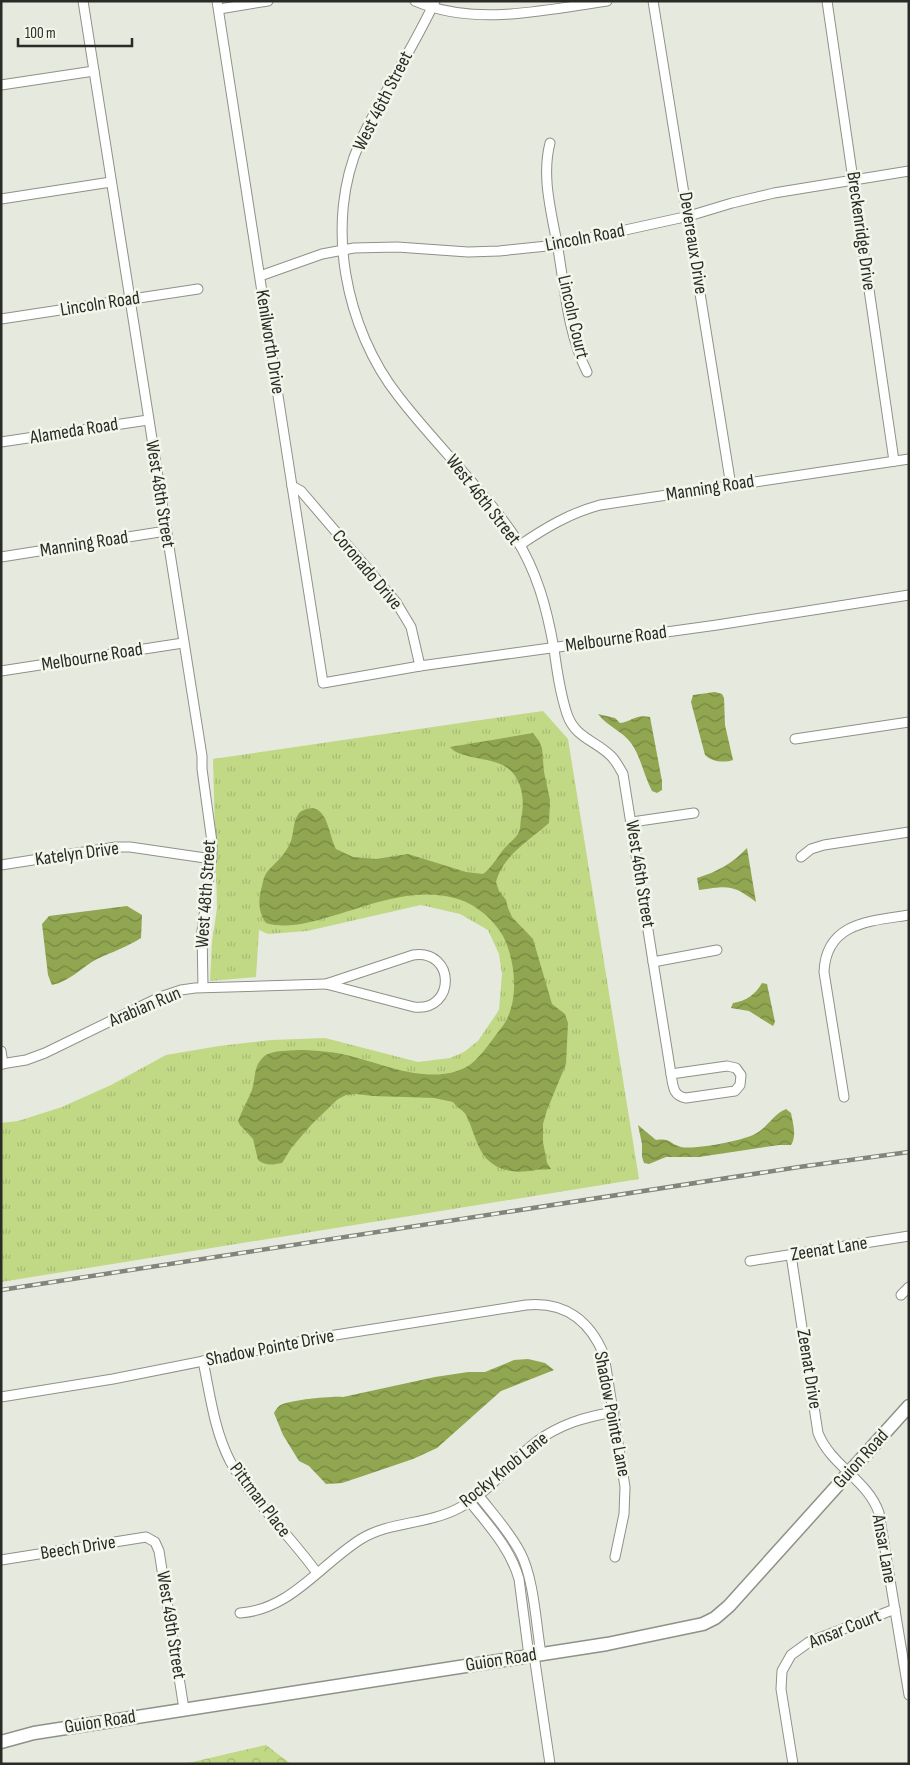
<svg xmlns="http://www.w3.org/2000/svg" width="910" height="1765" viewBox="0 0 910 1765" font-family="'Sofia Sans Condensed',sans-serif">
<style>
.grass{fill:url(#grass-tufts)}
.forest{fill:url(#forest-crowns)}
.water{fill:url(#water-waves)}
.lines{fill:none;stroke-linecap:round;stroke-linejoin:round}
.street-casing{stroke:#8e9187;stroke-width:11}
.secondary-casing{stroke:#8e9187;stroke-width:15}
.street{stroke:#fff;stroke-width:9}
.secondary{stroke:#fff;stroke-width:12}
.rail-casing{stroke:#83857d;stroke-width:4.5}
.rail{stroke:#f3f6eb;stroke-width:2.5;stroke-dasharray:8;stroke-linecap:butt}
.labels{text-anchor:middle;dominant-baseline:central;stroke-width:5;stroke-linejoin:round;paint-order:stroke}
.street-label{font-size:19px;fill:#2a2b27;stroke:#f3f6eb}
</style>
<defs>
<pattern id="grass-tufts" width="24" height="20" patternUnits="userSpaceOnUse" patternTransform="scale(1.25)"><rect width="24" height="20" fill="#c1d885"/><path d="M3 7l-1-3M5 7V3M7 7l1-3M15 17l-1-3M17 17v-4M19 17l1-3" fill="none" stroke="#a6ba73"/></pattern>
<pattern id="forest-crowns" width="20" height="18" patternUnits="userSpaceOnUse" patternTransform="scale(1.25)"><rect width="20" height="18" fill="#c1d885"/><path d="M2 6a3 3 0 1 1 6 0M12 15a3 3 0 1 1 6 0" fill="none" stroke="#a6ba73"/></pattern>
<pattern id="water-waves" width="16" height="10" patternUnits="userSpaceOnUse" patternTransform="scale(1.25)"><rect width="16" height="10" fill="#90a650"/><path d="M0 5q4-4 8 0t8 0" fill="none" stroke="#768742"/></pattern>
</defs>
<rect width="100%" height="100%" fill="#e6e9de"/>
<polygon class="grass" points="543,711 568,739 639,1179 1,1282 1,1123 18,1121 62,1107 111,1085 166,1055 219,1046 271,1040 325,1038 418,1062 450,1058 464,1052 478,1041 499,1010 502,974 499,954 488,930 460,914 421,905 307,931 268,934 259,930 256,977 210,981 212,942 217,908 213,759"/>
<polygon class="forest" points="266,1745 291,1764 184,1764"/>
<g class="water">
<path d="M715,692l7,2 2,4 1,27 8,35c-9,3 -21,2 -28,-5l-14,-53 2,-7z"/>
<path d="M598,714l17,4 5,5c12,-1 14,-9 30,-6l12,64v9l-5,3 -5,-2c-8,-15 -11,-34 -21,-48 -9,-12 -24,-17 -33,-29z"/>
<path d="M533,733l6,8 3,7 2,24 6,28 -1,23c-19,17 -46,32 -53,59l3,9 7,9 2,8 4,9 21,22 19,65 13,10 3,9 -2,41 -19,46 -4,14v18l4,21 4,6c-6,1 -10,0 -16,1 -17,3 -33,3 -47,-10 -11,-10 -15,-32 -22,-45 -3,-5 -10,-8 -13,-13l-19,-4 -61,-2 -17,-2 -10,1 -8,4 -26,25 -20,23 -10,16c-10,2 -16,3 -24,-3l-5,-21 -13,-14 -2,-4c4,-11 10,-21 14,-31 3,-9 2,-22 8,-29 2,-3 5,-6 8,-7 10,-4 20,-3 30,-4 18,0 39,2 56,7 34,9 80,29 114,9 11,-6 26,-29 34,-39 18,-24 14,-65 1,-91 -11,-19 -31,-35 -53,-39 -41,-9 -82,9 -121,20 -21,6 -42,12 -63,6 -8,-12 -8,-23 -4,-37 1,-5 2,-10 5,-14 9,-10 19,-18 24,-31 3,-9 2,-22 9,-29 6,-4 13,-5 18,-2 11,8 12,28 18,39l17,8 23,2 32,-5 58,18 17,2c7,-5 12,-13 17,-20 5,-8 13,-13 18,-20 3,-5 2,-10 3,-15 4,-18 2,-41 -15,-52 -15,-10 -47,-8 -56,-20z"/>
<path d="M747,848l9,54c-24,-18 -28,-16 -57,-12l-2,-12c20,-6 36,-15 50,-30z"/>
<path d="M127,906l15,9 -1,23c-14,9 -29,14 -44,21 -15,8 -28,23 -45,26l-4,-10 -6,-51 7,-8z"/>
<path d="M762,983l5,1 8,38 -2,4 -24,-15 -18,-3 2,-5c13,-2 22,-8 29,-20z"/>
<path d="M786,1109l5,4c2,11 6,23 0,32h-12l-80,12h-33l-17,7 -5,-1 -2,-6v-13l-4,-19 18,15c16,-2 13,4 25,7 13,3 59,-6 72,-12 13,-5 20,-21 33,-26z"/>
<path d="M528,1359l17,4 9,7 -53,21 -64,57 -24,11 -53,18 -18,6 -16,1 -17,-18 -10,-5 -16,-26 -9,-22c1,-2 3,-5 5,-7 8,-6 53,-10 64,-9l92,-20 33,-5h17l29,-12z"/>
</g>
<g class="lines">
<defs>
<g id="street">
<polyline points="83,1 202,756 202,769 212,842 212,854 202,931 203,987"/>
<polyline points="217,1 292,486 323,683 420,666 717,625 909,595"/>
<path d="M415,1c61,26 129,9 192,0"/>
<path d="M435,1c-22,48 -53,93 -75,141 -36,80 -15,187 39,255 37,48 82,90 116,140 22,34 32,72 39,112 3,22 6,44 13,65 8,24 28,26 44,42 5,5 8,11 12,18l48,300"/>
<polyline points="653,1 731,486"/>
<polyline points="827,1 894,461"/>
<polyline points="219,9 268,1"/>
<polyline points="1,85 94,71"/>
<path d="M550,143c-9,35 2,71 8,106 7,41 10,85 29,123"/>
<polyline points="1,199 111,182"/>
<polyline points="260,276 322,254 354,248 397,247 468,252 499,251 557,245 689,216 732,203 774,193 909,171"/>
<polyline points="1,319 198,289"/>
<polyline points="1,442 148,420"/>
<polyline points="292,486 301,491 396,602 411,627 420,666"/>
<path d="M520,545c25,-17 50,-32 80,-40l309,-46"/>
<polyline points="1,557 166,531"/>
<polyline points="1,671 183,643"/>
<polyline points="795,739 909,722"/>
<polyline points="632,822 694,813"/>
<polyline points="801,857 811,849 824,845 909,832"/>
<polyline points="1,865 116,847 130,847 212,859"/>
<path d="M413,955c43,-6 43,57 1,52l-88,-23z"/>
<polyline points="653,962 717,950"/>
<polyline points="1,1051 3,1064"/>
<polyline points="1,1064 26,1060 45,1053 160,997 181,990 195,988 326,984"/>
<path d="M727,1066l9,2 5,7 -1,10 -5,6 -49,7c-13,-2 -13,-12 -15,-24z"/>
<path d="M844,1097l-20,-125c2,-50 47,-51 85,-57"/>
<path d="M791,1255l27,178c13,33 50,47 61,80l30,182"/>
<polyline points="750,1261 909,1236"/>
<polyline points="901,1295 909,1287"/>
<path d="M203,1361c7,33 11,69 27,100 23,41 60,74 87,112"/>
<path d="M1,1397l112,-18 216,-43 197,-31c39,-4 64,16 78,50l21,132 -1,27 -9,43"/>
<path d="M479,1496c14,18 30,35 41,56 14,26 16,72 21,102"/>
<path d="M470,1502c19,24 40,46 49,77l10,77"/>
<polyline points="1,1560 146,1537 155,1542 159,1551 184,1709"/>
<path d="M240,1613c50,-3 81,-49 121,-74 29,-18 66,-14 98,-31 31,-16 50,-45 77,-66 24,-18 49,-25 78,-30"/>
<polyline points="534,1655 550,1764"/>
<polyline points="793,1764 781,1689 782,1671 791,1655 809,1642 895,1609"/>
</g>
<polyline id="secondary" points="1,1742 34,1733 607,1644 703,1624 715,1618 729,1606 909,1406"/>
</defs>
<use href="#street" class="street-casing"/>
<use href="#secondary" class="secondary-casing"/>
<use href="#street" class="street"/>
<use href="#secondary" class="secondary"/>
<defs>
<polyline id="rail" points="1,1290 799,1167 909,1152"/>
</defs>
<use href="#rail" class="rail-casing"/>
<use href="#rail" class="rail"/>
</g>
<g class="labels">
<g class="street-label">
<text transform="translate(383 101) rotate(-63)">West 46th Street</text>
<text transform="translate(861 231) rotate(82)">Breckenridge Drive</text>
<text transform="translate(585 238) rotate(-11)">Lincoln Road</text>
<text transform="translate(693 243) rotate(81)">Devereaux Drive</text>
<text transform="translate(100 304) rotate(-9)">Lincoln Road</text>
<text transform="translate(573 317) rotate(77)">Lincoln Court</text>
<text transform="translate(270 342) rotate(81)">Kenilworth Drive</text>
<text transform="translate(74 431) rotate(-9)">Alameda Road</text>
<text transform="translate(710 488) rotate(-9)">Manning Road</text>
<text transform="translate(160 494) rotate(81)">West 48th Street</text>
<text transform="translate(483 500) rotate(52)">West 46th Street</text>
<text transform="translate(84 544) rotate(-9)">Manning Road</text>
<text transform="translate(367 570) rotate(50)">Coronado Drive</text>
<text transform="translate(616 639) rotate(-8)">Melbourne Road</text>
<text transform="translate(92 657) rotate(-9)">Melbourne Road</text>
<text transform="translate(77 854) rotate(-8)">Katelyn Drive</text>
<text transform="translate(640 874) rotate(81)">West 46th Street</text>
<text transform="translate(206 894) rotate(-86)">West 48th Street</text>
<text transform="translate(145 1007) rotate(-23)">Arabian Run</text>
<text transform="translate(829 1249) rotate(-9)">Zeenat Lane</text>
<text transform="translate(270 1348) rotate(-11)">Shadow Pointe Drive</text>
<text transform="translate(809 1369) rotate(81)">Zeenat Drive</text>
<text transform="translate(612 1414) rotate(79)">Shadow Pointe Lane</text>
<text transform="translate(861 1459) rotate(-48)">Guion Road</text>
<text transform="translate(504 1470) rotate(-39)">Rocky Knob Lane</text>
<text transform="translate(260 1500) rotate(53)">Pittman Place</text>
<text transform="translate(78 1548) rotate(-9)">Beech Drive</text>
<text transform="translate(884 1549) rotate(80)">Ansar Lane</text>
<text transform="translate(171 1625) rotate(81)">West 49th Street</text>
<text transform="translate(845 1629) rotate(-22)">Ansar Court</text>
<text transform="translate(501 1660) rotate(-9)">Guion Road</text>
<text transform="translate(100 1722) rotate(-9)">Guion Road</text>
</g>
</g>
<rect width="910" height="1765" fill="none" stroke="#2a2b27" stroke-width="5"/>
<path d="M18 38v8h114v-8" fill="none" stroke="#2a2b27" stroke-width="2.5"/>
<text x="25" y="38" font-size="15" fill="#2a2b27" stroke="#f3f6eb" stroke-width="4" paint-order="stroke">100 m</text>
</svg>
